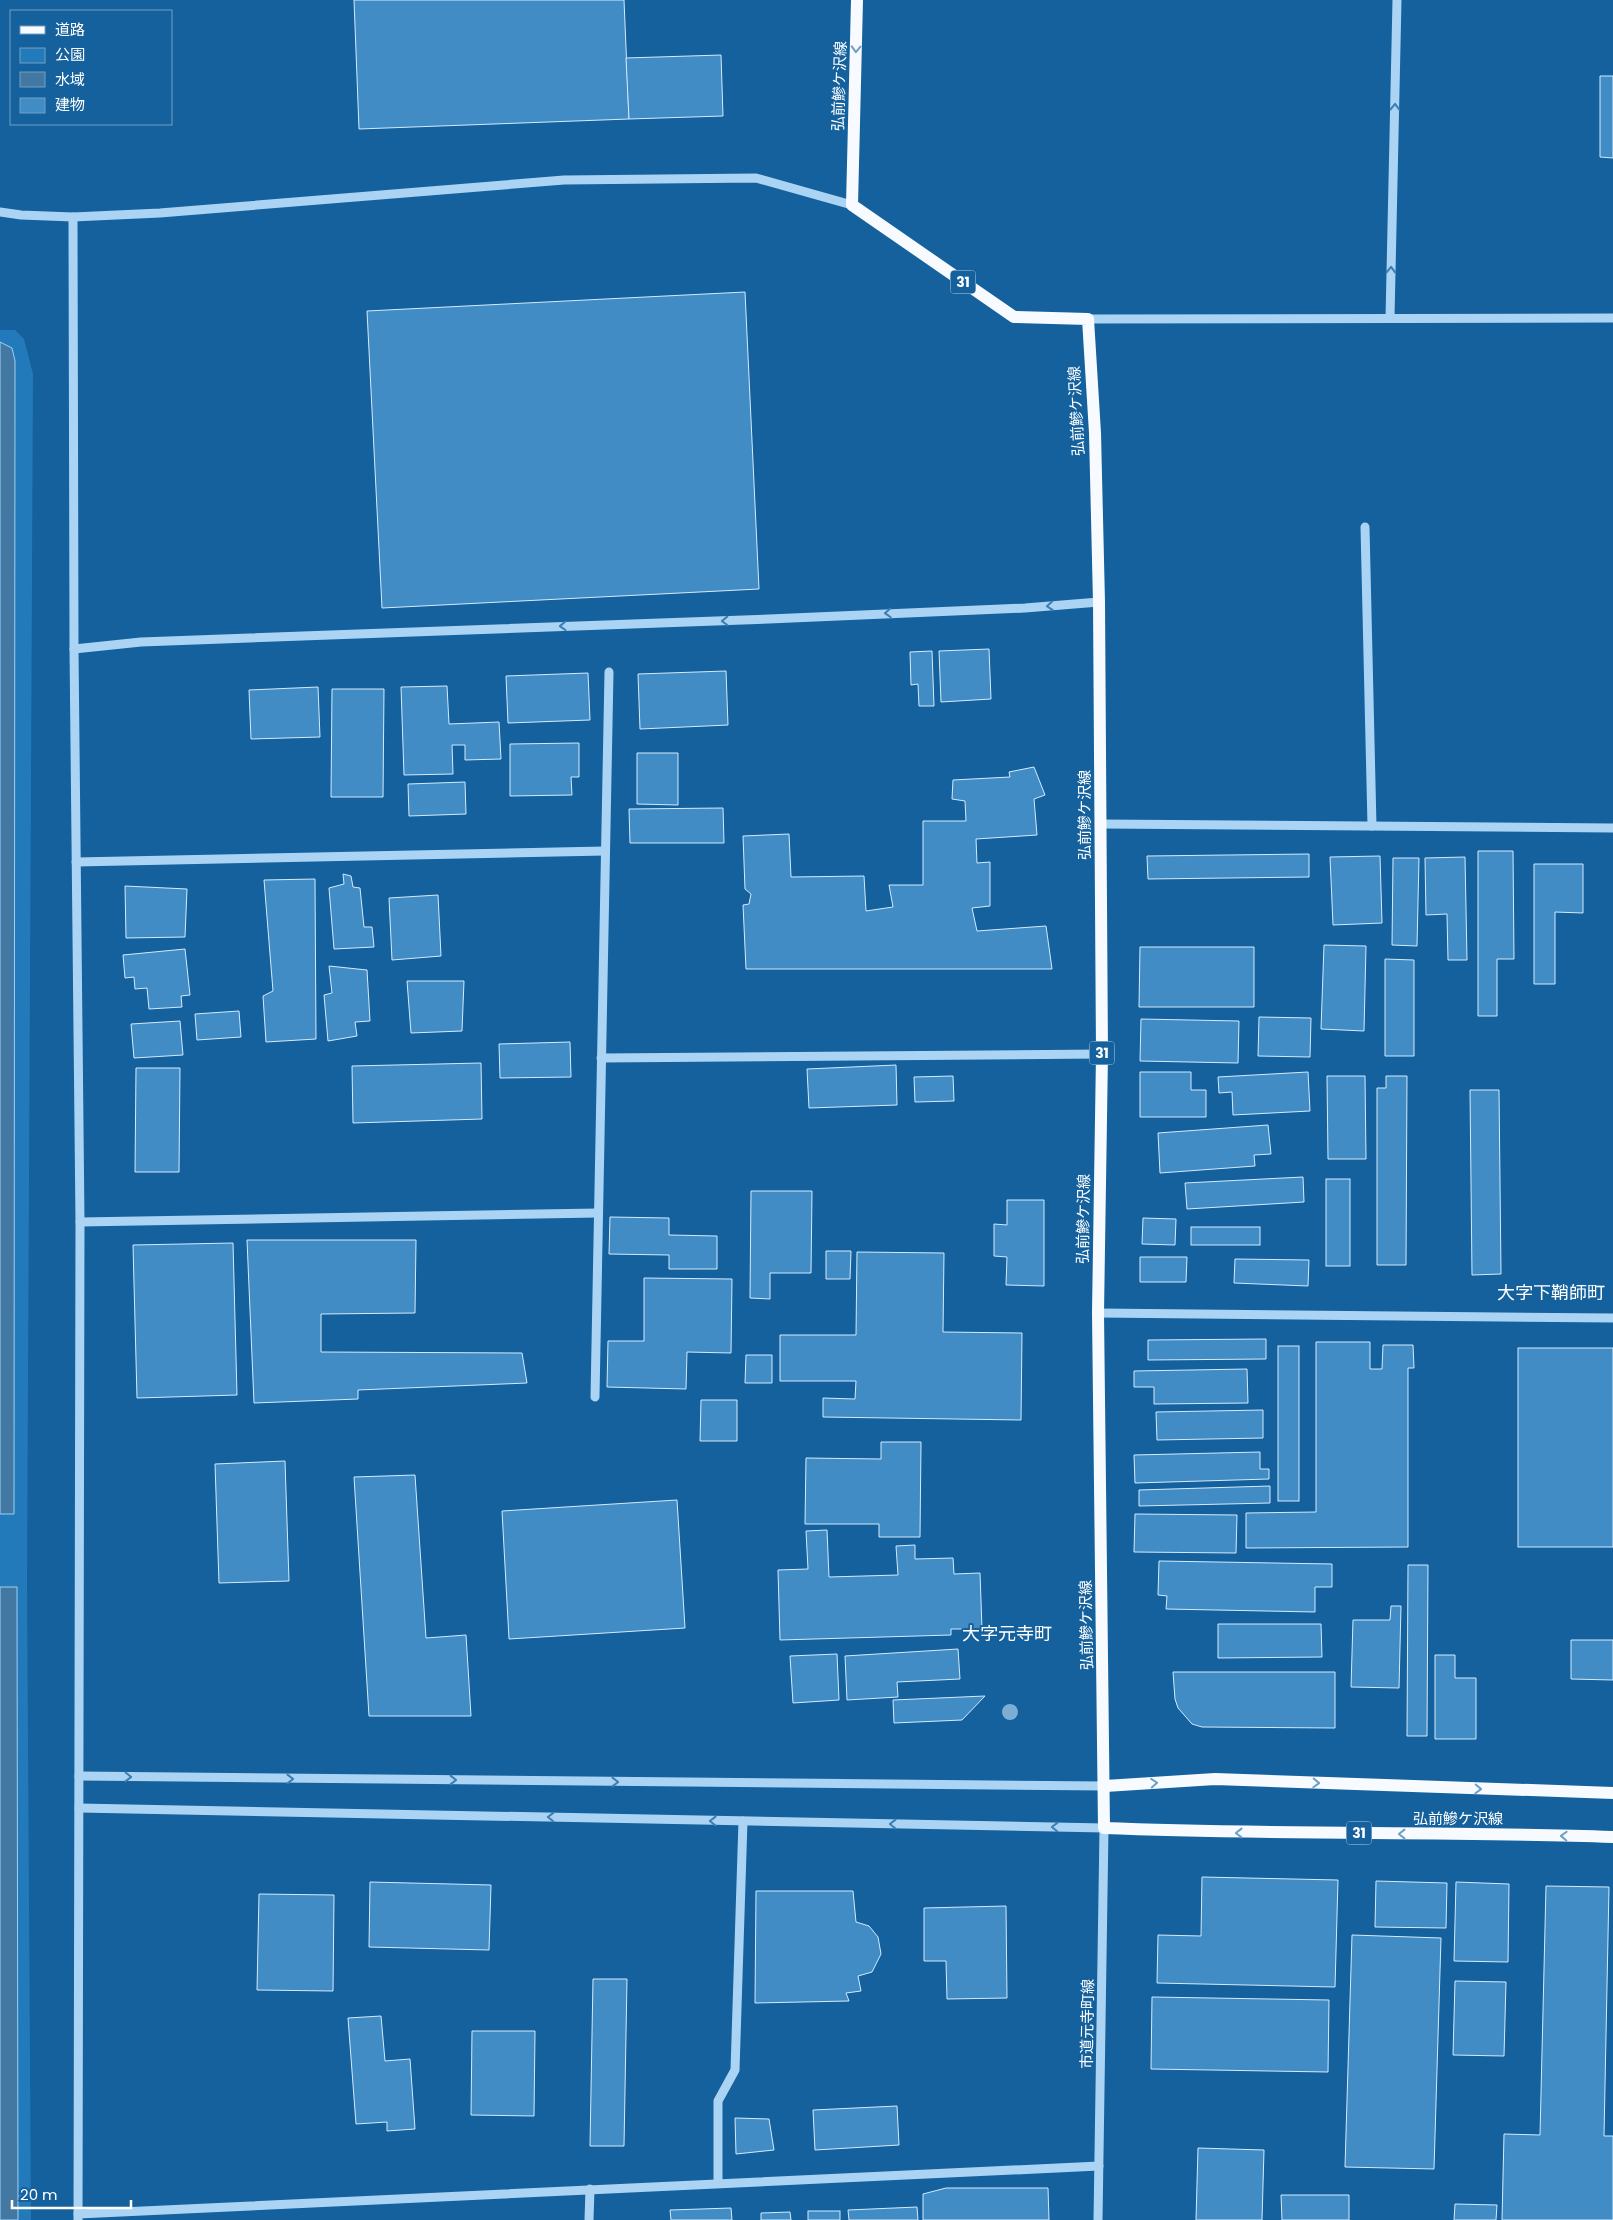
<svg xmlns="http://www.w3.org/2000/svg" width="1613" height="2220" viewBox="0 0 1613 2220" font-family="Poppins,'Noto Sans JP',sans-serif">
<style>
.green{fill:#237aba}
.water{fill:#4378a3;stroke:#9dd1f6}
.building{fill:#418cc5;stroke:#d3ebfd}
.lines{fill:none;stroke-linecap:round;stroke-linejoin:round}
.minor{stroke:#abd4f4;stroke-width:9}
.major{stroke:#f7fbff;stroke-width:12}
.tree{fill:#7dadd2}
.oneway{stroke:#6f9fc4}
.oneway2{stroke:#3a7eb3}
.labels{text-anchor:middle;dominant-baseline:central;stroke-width:4;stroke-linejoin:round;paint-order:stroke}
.shield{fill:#14619d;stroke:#b8d0e2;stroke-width:1}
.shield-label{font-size:14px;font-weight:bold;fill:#fff}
.street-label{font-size:15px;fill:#fff;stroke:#14619d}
.quarter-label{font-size:18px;fill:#fff;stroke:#14619d}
</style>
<rect width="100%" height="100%" fill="#14619d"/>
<polygon class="green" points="0,330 15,330 24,339 33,374 27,1582 31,2220 0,2220"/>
<g class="water">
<polygon points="0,342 12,348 15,361 14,1514 0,1514"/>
<polygon points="0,1587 17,1587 18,2220 0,2220"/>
</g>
<g class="building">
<polygon points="354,0 624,0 629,119 359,129"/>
<polygon points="721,55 723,116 629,119 626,58"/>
<polygon points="1600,76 1613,76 1613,158 1600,157"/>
<polygon points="745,292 759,589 382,608 367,311"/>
<polygon points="989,649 991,699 941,702 939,651"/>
<polygon points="932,651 934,706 919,706 918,684 911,685 910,652"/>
<polygon points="726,671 728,725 640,729 638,674"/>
<polygon points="588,673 590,720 508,723 506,676"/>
<polygon points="447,686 449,724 499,722 501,759 465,760 465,745 452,745 453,774 404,775 401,687"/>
<polygon points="318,687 320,737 251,739 249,690"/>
<polygon points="332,689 384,689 383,797 331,797"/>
<polygon points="579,743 579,777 571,777 572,795 510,796 510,744"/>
<polygon points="637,753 678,753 678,805 637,804"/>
<polygon points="1034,767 1045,795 1034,799 1037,835 976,839 977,863 990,862 990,906 972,908 977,931 1046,926 1052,969 746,969 743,905 749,904 751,894 745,889 743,836 789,834 791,877 864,876 866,911 893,907 889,885 923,885 923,821 966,821 965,801 952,799 953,780 1010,777 1009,772"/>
<polygon points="465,782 466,814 409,816 408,784"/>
<polygon points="723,808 724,843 630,843 629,809"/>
<polygon points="1478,851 1513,851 1514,959 1497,959 1497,1016 1478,1016"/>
<polygon points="1309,854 1309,877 1148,879 1147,856"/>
<polygon points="1380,856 1382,923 1333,925 1330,857"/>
<polygon points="1465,857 1467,960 1448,960 1447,914 1426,915 1425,858"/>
<polygon points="1393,858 1419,858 1417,946 1392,945"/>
<polygon points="1534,864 1583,864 1583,913 1555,912 1555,984 1534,984"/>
<polygon points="343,874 351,876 353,887 360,888 364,927 372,927 374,947 334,949 329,888 344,884"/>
<polygon points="315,879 316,1039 266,1042 263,996 273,991 264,880"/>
<polygon points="125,886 187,889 185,937 126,938"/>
<polygon points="438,895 441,956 392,960 389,898"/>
<polygon points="1324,945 1366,946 1364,1031 1321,1029"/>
<polygon points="1140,947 1254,947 1254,1007 1139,1007"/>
<polygon points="185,949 190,995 181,996 182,1007 149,1009 147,988 135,989 134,977 125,978 123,955"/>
<polygon points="1385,959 1414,960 1414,1056 1385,1056"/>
<polygon points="329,966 367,970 370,1021 355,1022 357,1036 328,1041 324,995 332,993"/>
<polygon points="407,981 464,981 462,1031 411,1033"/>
<polygon points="239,1011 241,1037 197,1040 195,1014"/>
<polygon points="1259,1017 1311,1018 1310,1057 1258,1056"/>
<polygon points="1141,1019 1239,1021 1238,1063 1140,1061"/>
<polygon points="180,1021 183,1055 134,1058 131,1024"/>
<polygon points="570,1042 571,1077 500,1078 499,1044"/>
<polygon points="481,1063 482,1119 353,1123 352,1066"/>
<polygon points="896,1065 897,1105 809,1108 807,1069"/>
<polygon points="136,1068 180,1068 179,1172 135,1172"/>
<polygon points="1140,1072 1191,1072 1191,1090 1206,1090 1206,1117 1140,1117"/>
<polygon points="1308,1072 1310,1111 1233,1115 1232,1092 1219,1093 1218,1077"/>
<polygon points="953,1076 954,1101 915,1102 914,1077"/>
<polygon points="1327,1076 1365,1076 1366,1159 1328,1159"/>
<polygon points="1386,1076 1407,1076 1406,1265 1377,1265 1377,1088 1386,1088"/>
<polygon points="1470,1090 1499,1090 1501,1274 1472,1275"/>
<polygon points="1268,1125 1271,1154 1254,1155 1255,1166 1160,1173 1158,1133"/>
<polygon points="1303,1177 1304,1202 1187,1209 1185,1183"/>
<rect x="1326" y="1179" width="24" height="87"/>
<polygon points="751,1191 812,1191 811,1273 770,1273 770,1299 750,1298"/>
<polygon points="1007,1200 1044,1200 1044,1286 1006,1285 1007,1257 994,1256 994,1224 1007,1225"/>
<polygon points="610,1217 669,1218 669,1235 717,1236 717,1269 669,1269 669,1255 609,1254"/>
<polygon points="1143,1218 1176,1219 1175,1245 1142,1244"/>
<rect x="1191" y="1227" width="69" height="18"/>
<polygon points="247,1240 416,1240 415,1313 321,1314 321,1352 522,1353 527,1383 358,1390 358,1399 254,1403"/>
<polygon points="233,1243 237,1395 137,1398 133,1245"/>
<polygon points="826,1251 851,1251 850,1279 826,1279"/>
<polygon points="857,1252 944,1253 943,1332 1022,1333 1021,1420 823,1417 823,1398 855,1399 856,1381 780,1381 780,1335 856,1335"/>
<polygon points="1140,1257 1187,1257 1186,1282 1140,1282"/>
<polygon points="1235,1259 1309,1260 1308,1286 1234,1283"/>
<polygon points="644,1278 732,1279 731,1353 687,1352 686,1389 607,1387 608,1341 644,1341"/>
<polygon points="1266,1339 1266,1359 1148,1360 1148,1340"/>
<polygon points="1316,1342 1370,1342 1370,1369 1382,1369 1383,1345 1413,1345 1414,1368 1408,1368 1408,1547 1246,1548 1246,1513 1316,1512"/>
<rect x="1278" y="1346" width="21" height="155"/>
<rect x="1518" y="1348" width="95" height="199"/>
<polygon points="746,1355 772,1355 772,1383 745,1383"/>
<polygon points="1247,1369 1248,1403 1154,1404 1154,1387 1134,1387 1134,1371"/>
<polygon points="701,1400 737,1400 737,1441 700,1441"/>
<polygon points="1263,1410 1263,1438 1157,1440 1156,1412"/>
<polygon points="881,1442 921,1442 920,1537 879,1537 879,1524 805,1524 806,1458 881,1459"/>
<polygon points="1260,1452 1260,1469 1269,1469 1269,1479 1135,1483 1134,1455"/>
<polygon points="285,1461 289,1581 219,1583 215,1464"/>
<polygon points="415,1475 426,1638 466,1635 471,1716 369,1716 354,1477"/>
<polygon points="1270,1486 1270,1503 1139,1506 1139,1490"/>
<polygon points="677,1500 685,1628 509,1639 502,1511"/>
<polygon points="1135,1514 1237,1515 1236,1553 1134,1552"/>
<polygon points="827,1530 829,1577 898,1575 896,1546 915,1545 915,1559 953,1558 954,1574 980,1573 982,1629 951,1629 951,1635 780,1640 778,1570 808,1569 806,1531"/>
<polygon points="1159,1561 1332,1564 1332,1587 1315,1587 1315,1612 1166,1609 1167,1596 1158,1595"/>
<polygon points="1408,1565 1428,1565 1427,1736 1407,1736"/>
<polygon points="1391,1606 1401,1606 1399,1688 1351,1687 1353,1620 1390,1620"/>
<polygon points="1218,1624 1321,1624 1322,1657 1218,1658"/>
<polygon points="1571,1640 1613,1640 1613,1680 1571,1679"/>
<polygon points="958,1649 960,1679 897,1682 898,1697 847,1700 845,1656"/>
<polygon points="837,1654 839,1700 793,1703 790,1656"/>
<polygon points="1435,1655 1455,1655 1455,1678 1476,1678 1476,1739 1435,1739"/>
<polygon points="1173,1672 1335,1672 1335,1728 1202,1727 1192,1724 1178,1708 1175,1699"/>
<polygon points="985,1696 962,1720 894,1723 893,1700"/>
<polygon points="1202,1877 1338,1880 1335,1987 1157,1983 1158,1935 1201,1936"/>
<polygon points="1376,1881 1447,1883 1446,1928 1375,1927"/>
<polygon points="370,1882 491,1885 489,1950 369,1947"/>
<polygon points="1456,1882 1509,1884 1508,1962 1454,1961"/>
<polygon points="1546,1886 1609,1887 1604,2136 1613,2136 1613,2220 1502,2220 1504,2134 1540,2135"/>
<polygon points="756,1891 853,1891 856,1922 869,1926 878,1937 881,1954 872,1972 858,1976 861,1991 846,1993 849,2001 755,2003"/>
<polygon points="259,1894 334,1895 333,1991 257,1990"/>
<polygon points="1006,1906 1007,1998 947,1999 946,1961 924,1961 924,1908"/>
<polygon points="1352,1935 1441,1938 1434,2169 1345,2167"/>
<polygon points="593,1979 627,1979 624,2146 590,2146"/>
<polygon points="1455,1981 1506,1982 1504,2056 1453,2055"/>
<polygon points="1152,1997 1329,2000 1328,2072 1151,2069"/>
<polygon points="381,2016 385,2061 410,2059 415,2129 387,2131 387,2122 356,2124 348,2018"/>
<polygon points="472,2031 535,2031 534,2116 471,2115"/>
<polygon points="897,2106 899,2145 815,2150 813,2110"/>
<polygon points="735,2118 769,2119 774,2150 736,2154"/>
<polygon points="1198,2148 1264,2150 1262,2220 1196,2220"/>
<polygon points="946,2188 1048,2188 1049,2220 923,2220 923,2194"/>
<polygon points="1281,2195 1349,2195 1349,2220 1282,2220"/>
<polygon points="1455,2204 1497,2205 1496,2220 1454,2220"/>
<polygon points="917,2207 918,2220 849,2220 848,2210"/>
<polygon points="731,2208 732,2220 671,2220 670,2210"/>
<rect x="808" y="2211" width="32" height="9"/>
<polygon points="790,2212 791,2220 761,2220 761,2213"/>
</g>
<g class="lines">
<g class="minor">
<polyline points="0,212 21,215 73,217 160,213 564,180 756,178 852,205"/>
<polyline points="73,217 74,649 80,1222 78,2220"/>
<polyline points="1390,318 1397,0"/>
<polyline points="1088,319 1613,318"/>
<polyline points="1365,527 1372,826"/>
<polyline points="74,649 141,642 769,619 1025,608 1099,602"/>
<polyline points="1101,824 1613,828"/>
<polyline points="76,862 605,851"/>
<polyline points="601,1058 1102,1054"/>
<polyline points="80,1222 598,1213"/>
<polyline points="1098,1313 1613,1318"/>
<polyline points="595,1397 609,672"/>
<polyline points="79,1776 1105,1786"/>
<polyline points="79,1808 1104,1828 1098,2220"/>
<polyline points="718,2183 718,2101 735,2070 743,1821"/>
<polyline points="78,2214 1099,2166"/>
<polyline points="589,2220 590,2189"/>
</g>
<g class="major">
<path d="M857,0l-5,205 162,112 74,2 7,114 4,169 3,452 -4,259 6,515c170,7 339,3 509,9"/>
<polyline points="1105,1786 1215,1779 1613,1793"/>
</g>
</g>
<circle class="tree" cx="1010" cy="1712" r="8"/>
<defs><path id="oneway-chevron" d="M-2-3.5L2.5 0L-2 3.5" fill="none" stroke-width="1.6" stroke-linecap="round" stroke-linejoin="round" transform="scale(1.25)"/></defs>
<g class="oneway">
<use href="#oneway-chevron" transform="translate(856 49) rotate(92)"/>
<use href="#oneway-chevron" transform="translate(1154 1783) rotate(-4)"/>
<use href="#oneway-chevron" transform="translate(1316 1783) rotate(2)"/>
<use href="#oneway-chevron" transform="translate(1478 1789) rotate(2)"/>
<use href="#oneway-chevron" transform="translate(1239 1833) rotate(-180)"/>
<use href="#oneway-chevron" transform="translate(1402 1834) rotate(-180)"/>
<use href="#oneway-chevron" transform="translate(1564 1836) rotate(-178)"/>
</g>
<g class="oneway2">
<use href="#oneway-chevron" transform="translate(1395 107) rotate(-89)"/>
<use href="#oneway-chevron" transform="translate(1391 270) rotate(-89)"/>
<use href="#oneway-chevron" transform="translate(1050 606) rotate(176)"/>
<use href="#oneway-chevron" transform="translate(888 613) rotate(177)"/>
<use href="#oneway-chevron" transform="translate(725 621) rotate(178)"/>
<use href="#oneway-chevron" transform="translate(563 626) rotate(178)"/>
<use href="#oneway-chevron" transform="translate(128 1777) rotate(1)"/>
<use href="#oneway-chevron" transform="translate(290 1779)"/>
<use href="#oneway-chevron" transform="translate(453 1780)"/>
<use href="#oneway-chevron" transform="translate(615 1782)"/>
<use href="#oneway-chevron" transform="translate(551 1817) rotate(-179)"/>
<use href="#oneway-chevron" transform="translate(713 1821) rotate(-179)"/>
<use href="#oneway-chevron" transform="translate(893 1824) rotate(-179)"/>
<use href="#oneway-chevron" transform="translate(1055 1827) rotate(-179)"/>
</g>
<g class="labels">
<g class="shield">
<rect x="950.5" y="270.5" width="25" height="23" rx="4"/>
<rect x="1089.5" y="1041.5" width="25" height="23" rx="4"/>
<rect x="1346.5" y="1821.5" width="25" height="23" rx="4"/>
</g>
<g class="shield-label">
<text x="963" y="282">31</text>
<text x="1102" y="1053">31</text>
<text x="1359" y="1833">31</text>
</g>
<g class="street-label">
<text transform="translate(839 86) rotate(-88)">弘前鰺ケ沢線</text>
<text transform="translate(1076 411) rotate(-93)">弘前鰺ケ沢線</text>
<text transform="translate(1084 815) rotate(-90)">弘前鰺ケ沢線</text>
<text transform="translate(1083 1219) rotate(-89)">弘前鰺ケ沢線</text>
<text transform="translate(1086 1625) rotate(-91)">弘前鰺ケ沢線</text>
<text x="1458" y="1818">弘前鰺ケ沢線</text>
<text transform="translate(1087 2024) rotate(-89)">市道元寺町線</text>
</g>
<g class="quarter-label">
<text x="1551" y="1292">大字下鞘師町</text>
<text x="1007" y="1633">大字元寺町</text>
</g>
</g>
<rect x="10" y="10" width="162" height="115" fill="#14619d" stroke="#72a0c4"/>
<rect x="20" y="26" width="25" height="8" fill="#f7fbff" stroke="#72a0c4"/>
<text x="55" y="35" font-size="15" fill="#ffffff">道路</text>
<rect x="20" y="48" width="25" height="15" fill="#237aba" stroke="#72a0c4"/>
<text x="55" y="60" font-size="15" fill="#ffffff">公園</text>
<rect x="20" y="72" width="25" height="15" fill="#4378a3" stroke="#72a0c4"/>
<text x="55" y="85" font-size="15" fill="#ffffff">水域</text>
<rect x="20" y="98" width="25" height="15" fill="#418cc5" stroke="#72a0c4"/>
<text x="55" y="110" font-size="15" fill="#ffffff">建物</text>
<path d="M12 2200v8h119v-8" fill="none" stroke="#ffffff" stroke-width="2.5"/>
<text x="20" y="2200" font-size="15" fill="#ffffff" stroke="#14619d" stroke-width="4" paint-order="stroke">20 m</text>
</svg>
